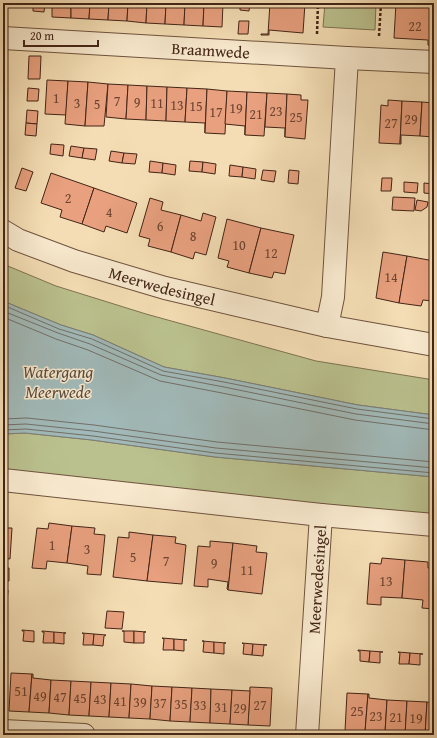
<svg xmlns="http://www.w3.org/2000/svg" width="437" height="738" viewBox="0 0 437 738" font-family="'Gentium Book Plus',serif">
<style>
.green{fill:#bac18e;stroke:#7e7352}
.water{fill:#a1b9b8;stroke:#7b7e78}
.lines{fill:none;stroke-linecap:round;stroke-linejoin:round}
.shore{stroke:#726f68;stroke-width:1}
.building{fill:#e8a07e;stroke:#432517}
.street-casing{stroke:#6f533e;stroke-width:24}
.path{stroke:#432517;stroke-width:2.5;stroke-dasharray:3 2;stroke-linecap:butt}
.street{stroke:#f8e9ce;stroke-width:22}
.labels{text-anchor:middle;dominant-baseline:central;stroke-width:3;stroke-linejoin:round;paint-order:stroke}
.number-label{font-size:14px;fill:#6c4431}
.street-label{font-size:16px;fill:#432517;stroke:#f8e9ce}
.water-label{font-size:17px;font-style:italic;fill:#5a4a3f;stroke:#f8e9ce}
</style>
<rect width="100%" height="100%" fill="#f4ddb4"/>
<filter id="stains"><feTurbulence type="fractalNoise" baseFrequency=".005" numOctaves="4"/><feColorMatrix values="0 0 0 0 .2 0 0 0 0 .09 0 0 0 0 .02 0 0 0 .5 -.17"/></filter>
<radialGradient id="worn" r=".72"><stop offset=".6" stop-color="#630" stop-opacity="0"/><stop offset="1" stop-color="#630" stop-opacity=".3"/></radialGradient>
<g class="green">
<polygon points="325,3 376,3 375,30 323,27"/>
<polygon points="3,264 56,286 146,314 316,361 434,380 434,415 358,405 225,378 164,367 93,335 61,325 3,301"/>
<polygon points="25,433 92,440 215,457 434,477 434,519 3,473 3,434"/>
</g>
<polygon class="water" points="3,301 61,325 93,335 164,367 225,378 358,405 434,415 434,477 215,457 92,440 25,433 3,434"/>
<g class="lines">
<g class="shore">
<polyline points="3,305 59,329 92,339 163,371 224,382 357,409 434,419"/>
<polyline points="3,311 58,333 90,344 161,375 224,387 356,414 434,424"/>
<polyline points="3,317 56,339 88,350 160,381 222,393 355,420 434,430"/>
<polyline points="3,419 27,418 94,425 217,442 434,462"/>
<polyline points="3,425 26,424 93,431 216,448 434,468"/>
<polyline points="3,430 26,429 93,436 215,453 434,473"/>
</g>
</g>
<g class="building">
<polygon points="33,3 45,3 44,12 33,11"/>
<polygon points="52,3 71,3 71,18 52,17"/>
<polygon points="71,3 90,3 89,19 71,18"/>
<polygon points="90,3 109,3 108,20 89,19"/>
<polygon points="109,3 128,3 127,21 108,20"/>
<polygon points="128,3 147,3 146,23 127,21"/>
<polygon points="147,3 166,3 165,24 146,23"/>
<polygon points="166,3 185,3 184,25 165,24"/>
<polygon points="185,3 204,3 203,26 184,25"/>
<polygon points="204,3 223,3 222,27 203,26"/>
<polygon points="240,3 250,3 249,11 240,10"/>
<polygon points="270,3 305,3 303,33 269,30 269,35 261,35 261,34 268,34"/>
<polygon points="396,3 431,3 430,19 434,19 434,46 428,45 428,40 394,38"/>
<polygon points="239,21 249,21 248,34 238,34"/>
<polygon points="29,56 41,56 40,79 28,79"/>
<polygon points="47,80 68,81 66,115 45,114"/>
<polygon points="68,81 88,82 85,126 65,124"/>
<polygon points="88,82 108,84 104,126 85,126"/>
<polygon points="108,84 128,85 126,119 106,117"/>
<polygon points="128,85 147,86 146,120 126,119"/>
<polygon points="147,86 167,87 166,121 146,120"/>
<polygon points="167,87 187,88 185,122 166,121"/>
<polygon points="28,88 39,89 38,101 27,101"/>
<polygon points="187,88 207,89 205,133 205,123 185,122"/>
<polygon points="207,89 227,91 225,134 205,133"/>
<polygon points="227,91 247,92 245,135 245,126 225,124"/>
<polygon points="247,92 267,93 264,136 245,135"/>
<polygon points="267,93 287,94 285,137 285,128 265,127"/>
<polygon points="287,94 301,95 301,100 308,100 305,139 285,137"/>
<polygon points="388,100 402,101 400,144 379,143 381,105 388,106"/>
<polygon points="402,101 422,102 420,136 401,135 401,144 400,144"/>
<polygon points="422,102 434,103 434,137 420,136"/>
<polygon points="27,110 38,111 37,124 26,123"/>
<polygon points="26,123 37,124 36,136 25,135"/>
<polygon points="51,144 64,145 63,156 50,154"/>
<polygon points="71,146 84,148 82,158 69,156"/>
<polygon points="84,148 97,149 95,160 82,158"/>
<polygon points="111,151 124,153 122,163 109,161"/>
<polygon points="124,153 137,154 135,164 122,163"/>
<polygon points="150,161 163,163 162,173 149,172"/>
<polygon points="190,161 203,162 202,172 189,171"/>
<polygon points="203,162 216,164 215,174 202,172"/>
<polygon points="163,163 176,165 175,175 162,173"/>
<polygon points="230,165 243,167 242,177 229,176"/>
<polygon points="243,167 256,169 255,179 242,177"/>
<polygon points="22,168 33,172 26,191 15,188"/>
<polygon points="263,170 276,171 274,182 261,180"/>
<polygon points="289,170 299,171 298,184 288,183"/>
<polygon points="51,173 94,188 82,224 60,217 62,210 41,203"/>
<polygon points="382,178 392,178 391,191 381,191"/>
<polygon points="404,182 418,183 417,193 404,192"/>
<polygon points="424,183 434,184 434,194 424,193"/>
<polygon points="94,188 137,203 127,233 106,226 104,232 82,224"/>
<polygon points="393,197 415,198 414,211 392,210"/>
<polygon points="150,198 163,202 161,210 181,215 171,252 148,246 150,239 139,236"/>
<polygon points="417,200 428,202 427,207 421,211 415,210"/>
<polygon points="203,213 216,217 206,255 195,252 193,259 171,252 181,215 201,221"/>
<polygon points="227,219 261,228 249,273 227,267 229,261 218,258"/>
<polygon points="261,228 294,235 285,274 274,272 272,278 249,273"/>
<polygon points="383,252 407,256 399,303 376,298"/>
<polygon points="407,256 434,261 434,293 433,301 423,300 421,306 399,303"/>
<polygon points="49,523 72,526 67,563 47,561 46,569 32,568 37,528 48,529"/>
<polygon points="72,526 95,528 94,534 105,535 101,575 87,574 88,566 67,563"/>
<polygon points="3,528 12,528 10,559 3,558"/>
<polygon points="129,532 153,535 147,581 113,577 118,537 129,538"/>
<polygon points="153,535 176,537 175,543 186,545 182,584 147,581"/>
<polygon points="210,541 233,543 228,590 227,589 228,582 208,579 208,587 194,586 198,546 210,547"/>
<polygon points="233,543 257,546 256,552 267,553 262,594 228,590"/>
<polygon points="382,558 405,560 402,598 381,597 381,605 367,604 370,563 381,564"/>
<polygon points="405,560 428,562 428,568 434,569 434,609 422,608 423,600 402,598"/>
<polygon points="3,568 9,568 9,581 3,580"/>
<polygon points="3,590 8,590 7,603 3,603"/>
<rect x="3" y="603" width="4" height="12"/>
<polygon points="107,611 124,612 122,629 105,628"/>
<polygon points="22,630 34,631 34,642 23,641 24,631 22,631"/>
<polygon points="42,631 54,632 54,643 43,643 44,632 42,632"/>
<polygon points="122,631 134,631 134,643 124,642 124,631"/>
<polygon points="134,631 146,632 144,632 144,643 134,643"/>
<polygon points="54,632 66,633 64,633 64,644 54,643"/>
<polygon points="82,633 94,634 93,645 83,645 84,634"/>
<polygon points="94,634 106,635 104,636 103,646 93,645"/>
<polygon points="162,638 174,639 174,650 163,650 164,639"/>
<polygon points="174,639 187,640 184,640 184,651 174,650"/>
<polygon points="202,641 214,642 214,653 203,652 204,641"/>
<polygon points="214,642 226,643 224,643 224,654 214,653"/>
<polygon points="242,643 253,644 252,655 243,654 244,644"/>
<polygon points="253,644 267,645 264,645 263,656 252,655"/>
<polygon points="358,650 370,651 369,662 360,661 360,651 358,651"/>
<polygon points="370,651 383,652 380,652 380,663 369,662"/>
<polygon points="398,652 410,653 409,664 399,664 400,653"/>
<polygon points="410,653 423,654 420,654 420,665 409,664"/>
<polygon points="11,673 32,674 29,712 9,711"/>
<polygon points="32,674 33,674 33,678 51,680 49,713 29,712"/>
<polygon points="51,680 71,681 69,715 49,713"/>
<polygon points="71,681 91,682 89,716 69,715"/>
<polygon points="91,682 111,683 109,717 89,716"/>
<polygon points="111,683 131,684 129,718 109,717"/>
<polygon points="131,684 152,686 150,719 129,718"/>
<polygon points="152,686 172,687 170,721 150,719"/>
<polygon points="172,687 192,688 190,722 170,721"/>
<polygon points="250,687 272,688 270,726 248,725"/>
<polygon points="192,688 211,689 210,723 190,722"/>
<polygon points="211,689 232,690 230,724 210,723"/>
<polygon points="232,690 250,691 248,725 230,724"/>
<polygon points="347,693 368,694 365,732 345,731"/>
<polygon points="368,694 369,694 369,698 387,700 385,733 365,732"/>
<polygon points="387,700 407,701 405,735 385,733"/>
<polygon points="407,701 427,702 425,735 405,735"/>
<polygon points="427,702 434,703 434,735 425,735"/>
</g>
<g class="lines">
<defs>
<g id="street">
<path id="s1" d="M3,38l344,20 87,4"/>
<path id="s2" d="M3,231l15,9 56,21 91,27 162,38 107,19"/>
<polyline points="327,326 333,297 347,58"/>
<polyline points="3,480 321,515 434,525"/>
<polyline points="3,731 84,735"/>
<path id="s3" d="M307,735l14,-220"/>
</g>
</defs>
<use href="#street" class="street-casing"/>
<g class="path">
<polyline points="317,34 318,3"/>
<polyline points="379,36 381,3"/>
</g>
<use href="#street" class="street"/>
</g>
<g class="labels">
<g class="number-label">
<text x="415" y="26">22</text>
<text x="56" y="98">1</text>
<text x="117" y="101">7</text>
<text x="137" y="102">9</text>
<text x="77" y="103">3</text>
<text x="157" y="103">11</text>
<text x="97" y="104">5</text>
<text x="177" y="105">13</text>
<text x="196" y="106">15</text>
<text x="236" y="108">19</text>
<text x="276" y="111">23</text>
<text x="216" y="112">17</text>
<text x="256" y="114">21</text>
<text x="296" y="117">25</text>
<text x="411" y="119">29</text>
<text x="391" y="123">27</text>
<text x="68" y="198">2</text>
<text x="109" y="212">4</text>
<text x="160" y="226">6</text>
<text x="193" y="236">8</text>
<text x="239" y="245">10</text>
<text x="271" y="253">12</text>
<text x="391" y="277">14</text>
<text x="52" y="545">1</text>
<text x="87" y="549">3</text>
<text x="133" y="557">5</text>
<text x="166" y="561">7</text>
<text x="214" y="563">9</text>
<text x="247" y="570">11</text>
<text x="386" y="581">13</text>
<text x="21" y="691">51</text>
<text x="40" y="696">49</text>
<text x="60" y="697">47</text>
<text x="80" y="698">45</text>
<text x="100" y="699">43</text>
<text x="120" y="701">41</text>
<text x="140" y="702">39</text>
<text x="160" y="703">37</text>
<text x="181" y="704">35</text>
<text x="200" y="705">33</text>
<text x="260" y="705">27</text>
<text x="221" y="707">31</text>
<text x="240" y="708">29</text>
<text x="357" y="711">25</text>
<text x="376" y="716">23</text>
<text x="396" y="717">21</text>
<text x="416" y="718">19</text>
</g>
<g class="street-label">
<text stroke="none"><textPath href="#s1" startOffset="208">Braamwede</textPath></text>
<text stroke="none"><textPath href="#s2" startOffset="169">Meerwedesingel</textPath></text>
<text stroke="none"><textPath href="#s3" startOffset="156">Meerwedesingel</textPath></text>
</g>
<g class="water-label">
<text x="58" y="371">Watergang<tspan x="58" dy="20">Meerwede</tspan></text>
</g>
</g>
<rect width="437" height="738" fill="none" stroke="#f4ddb4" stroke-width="16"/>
<rect x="4" y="4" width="429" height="730" fill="none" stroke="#432517" stroke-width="2"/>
<rect x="8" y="8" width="421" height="722" fill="none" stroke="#432517"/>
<path d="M24 40v6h74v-6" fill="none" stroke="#432517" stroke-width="2"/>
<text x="30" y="40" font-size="12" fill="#432517" stroke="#f8e9ce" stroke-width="3" paint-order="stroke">20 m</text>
<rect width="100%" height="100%" filter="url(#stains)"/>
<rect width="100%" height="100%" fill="url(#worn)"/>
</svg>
